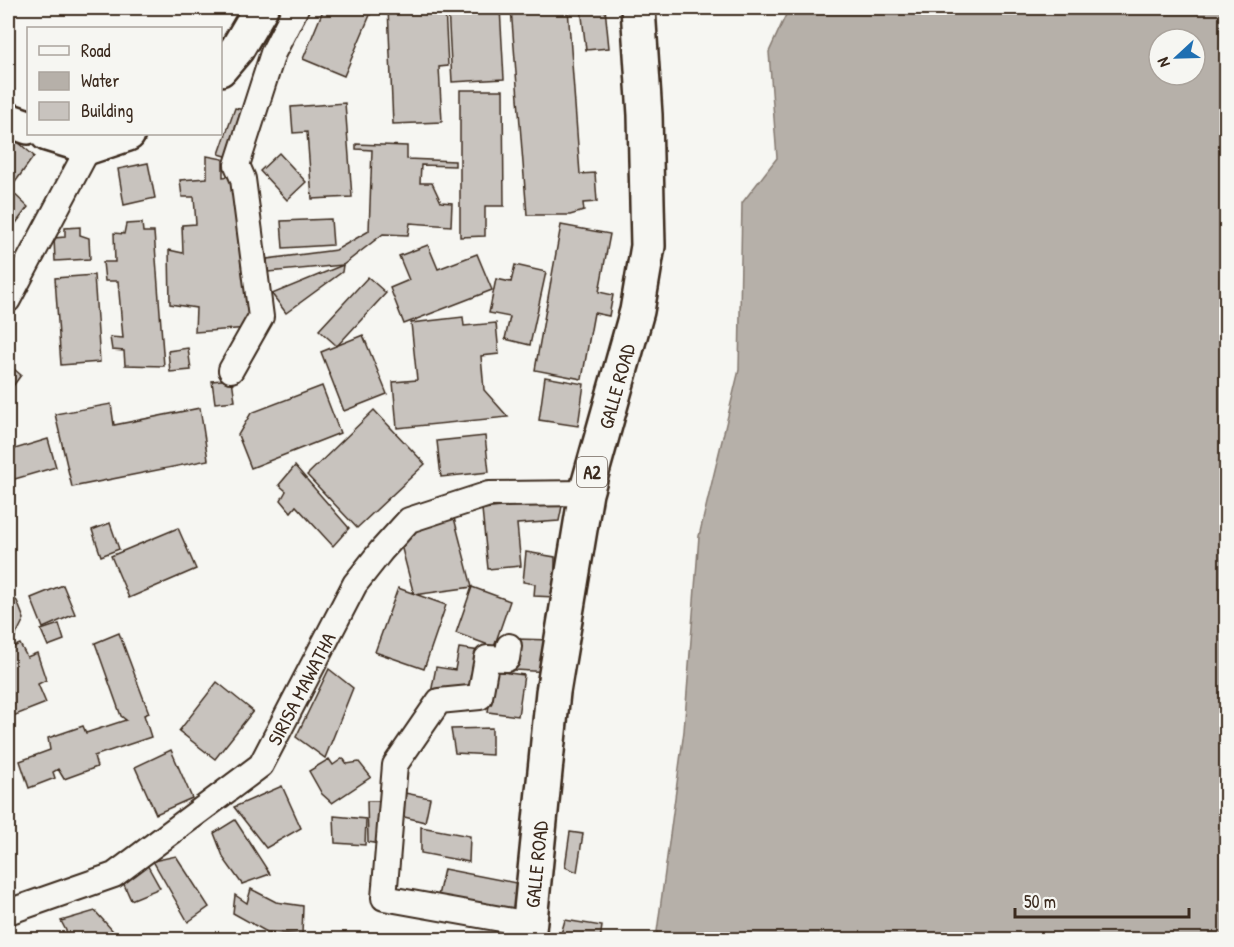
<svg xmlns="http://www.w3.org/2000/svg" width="1234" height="947" viewBox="0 0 1234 947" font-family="'Patrick Hand',sans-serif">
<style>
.water{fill:#b6b0a9;stroke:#857a71;stroke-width:1.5;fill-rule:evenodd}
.building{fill:#c8c3be;stroke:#3b2a1e;stroke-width:1.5}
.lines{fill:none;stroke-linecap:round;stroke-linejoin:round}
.street-casing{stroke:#3b2a1e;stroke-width:28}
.secondary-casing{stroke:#3b2a1e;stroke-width:38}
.highway-casing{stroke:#3b2a1e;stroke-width:38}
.street{stroke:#f6f6f2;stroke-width:24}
.secondary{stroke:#f6f6f2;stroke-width:33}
.highway{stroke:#f6f6f2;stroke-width:33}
.labels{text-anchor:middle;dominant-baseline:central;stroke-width:4.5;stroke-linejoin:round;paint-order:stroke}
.shield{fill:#f6f6f2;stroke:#73675e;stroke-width:1.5}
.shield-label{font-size:18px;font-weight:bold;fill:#3b2a1e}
.street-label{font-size:20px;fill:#3b2a1e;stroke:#f6f6f2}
</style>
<rect width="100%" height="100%" fill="#f6f6f2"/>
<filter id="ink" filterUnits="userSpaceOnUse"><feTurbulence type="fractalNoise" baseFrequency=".0167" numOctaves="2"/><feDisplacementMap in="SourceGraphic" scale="12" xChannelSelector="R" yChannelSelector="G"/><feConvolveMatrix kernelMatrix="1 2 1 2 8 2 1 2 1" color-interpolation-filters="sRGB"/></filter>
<g filter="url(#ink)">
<path class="water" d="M789,8h437v931h-570l28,-208 15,-195 40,-166 3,-167 35,-45 -8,-106zM1159,39h36v36h-36z"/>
<g class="building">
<polygon points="324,8 373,8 344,76 303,59"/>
<polygon points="388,8 445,8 448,66 439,67 442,122 393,124"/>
<polygon points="448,8 500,8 504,79 452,82"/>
<polygon points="511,8 568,8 580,174 595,173 597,202 583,203 584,211 570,215 527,215"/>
<polygon points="581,8 605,8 609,48 586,50"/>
<polygon points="460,90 503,90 504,206 485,206 485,236 460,237"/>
<polygon points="345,103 352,197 312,199 307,132 293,133 291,107"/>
<polygon points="235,108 263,114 246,162 219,154"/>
<polygon points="11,136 34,156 13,185 8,180 8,140"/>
<polygon points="356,144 407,146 407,159 455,161 455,166 421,165 420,183 432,183 441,202 452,203 451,226 410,223 408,235 383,234 343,265 268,272 267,259 336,250 369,231 372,150 356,149"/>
<polygon points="279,153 306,182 287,200 260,171"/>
<polygon points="207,156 223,159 223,177 240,175 249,328 195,332 196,308 170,304 169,250 183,253 182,225 196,224 194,197 182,197 180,180 207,178"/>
<polygon points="148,163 155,198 124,205 118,169"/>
<polygon points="8,188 28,207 8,234"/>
<polygon points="331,219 333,245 283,248 281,221"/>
<polygon points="142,223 143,232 154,232 164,366 125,365 124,351 112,350 110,337 123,338 118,281 105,281 103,262 115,262 114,233 124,234 126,224"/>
<polygon points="561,225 610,234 599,292 613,295 609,316 594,313 582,379 535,370"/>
<polygon points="80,227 80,235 89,238 90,259 55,261 54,238 65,237 65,228"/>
<polygon points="428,245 438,269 477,254 492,290 404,324 390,288 409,280 399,256"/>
<polygon points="343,265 342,272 286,313 272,294"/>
<polygon points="515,265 546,272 530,345 505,339 510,317 489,313 496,279 511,282"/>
<polygon points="94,275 100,362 61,365 55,278"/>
<polygon points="368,277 386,293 337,346 319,330"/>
<polygon points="463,317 464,326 496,323 499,354 481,356 484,390 508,417 397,428 393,382 417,380 411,323"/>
<polygon points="363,335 387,394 344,411 321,352"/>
<polygon points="188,348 191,370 170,372 168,351"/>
<polygon points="8,364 21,375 8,393"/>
<polygon points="545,377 584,384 578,426 539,420"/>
<polygon points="232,379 235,401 215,403 212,381"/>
<polygon points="322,386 340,433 251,468 238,435 251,413"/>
<polygon points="111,404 114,425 200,408 208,460 72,487 55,414"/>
<polygon points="374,410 425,464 357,528 307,475"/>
<polygon points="485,436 489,472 441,477 437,441"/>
<polygon points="48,439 56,467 8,481 8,451"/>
<polygon points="295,466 349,528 333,546 296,506 291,512 281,500 286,491 279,485"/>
<polygon points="563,501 559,521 517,524 521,566 488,569 482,509"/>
<polygon points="453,514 472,587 414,595 401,545 415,524"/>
<polygon points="110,523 119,549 101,556 92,530"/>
<polygon points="178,528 196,569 129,598 111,556"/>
<polygon points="526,552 555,557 555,597 534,596 535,584 523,582"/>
<polygon points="63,585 75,614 43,628 31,598"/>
<polygon points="472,587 510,601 494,647 456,633"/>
<polygon points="398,588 446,605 424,669 375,652"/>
<polygon points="8,595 17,601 24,619 14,639 8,641"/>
<polygon points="59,624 64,640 48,646 41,630"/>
<polygon points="119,633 149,713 144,715 151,737 94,756 97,767 64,779 58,769 53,772 55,778 29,788 20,761 50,750 48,738 83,726 86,733 126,720 121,716 95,643"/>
<polygon points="517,639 551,640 549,672 515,670"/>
<polygon points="20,644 27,657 37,653 46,680 38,684 46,703 8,718 8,649"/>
<polygon points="459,648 480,651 473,700 431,693 436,667 455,670"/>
<polygon points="329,669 353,688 325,758 296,737"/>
<polygon points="494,671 524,675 518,716 488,712"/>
<polygon points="217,682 253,711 215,759 179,731"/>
<polygon points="492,728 492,755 455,753 451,729"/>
<polygon points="171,750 192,798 156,814 135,767"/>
<polygon points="343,758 347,764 359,762 371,777 332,803 322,794 309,771 329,759 333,765"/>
<polygon points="282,786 301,828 266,848 234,807"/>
<polygon points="400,792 430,798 425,822 396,815"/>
<polygon points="367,801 384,801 385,845 368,842"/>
<polygon points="334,816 366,819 365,845 335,843"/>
<polygon points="235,820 270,874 242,884 224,859 214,833"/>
<polygon points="421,827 470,836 469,862 421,853"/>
<polygon points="570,832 583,834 577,872 565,867"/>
<polygon points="176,856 209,907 188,922 153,861"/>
<polygon points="145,861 160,888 131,900 122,880"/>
<polygon points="444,869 521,884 518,917 438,896"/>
<polygon points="251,889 276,902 303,906 302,935 267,932 233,913 235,895 247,903"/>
<polygon points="95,911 121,940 71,940 61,921"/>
<polygon points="565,920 602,926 600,940 561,934"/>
</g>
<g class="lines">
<defs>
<g id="street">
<polyline points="8,300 89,147"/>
<polyline points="231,370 261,317 243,179 237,165 273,53 296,8"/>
<polyline points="509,646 507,659 487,658 480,697 439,701 395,765 384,898 529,924"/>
<path id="s1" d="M8,912l106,-37 147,-110 94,-181 26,-33 28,-31 80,-26 97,-1"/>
</g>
<g id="secondary">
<polyline points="220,69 237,49 261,8"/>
<polyline points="8,120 28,127"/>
<polyline points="47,134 89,147 128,134"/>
</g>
<g id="highway">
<path id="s2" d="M528,940l25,-248 33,-199 51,-182 11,-65 -3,-131 -7,-107"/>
</g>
</defs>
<use href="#street" class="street-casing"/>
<use href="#secondary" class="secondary-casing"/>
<use href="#highway" class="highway-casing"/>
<use href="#street" class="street"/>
<use href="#secondary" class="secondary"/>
<use href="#highway" class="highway"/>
</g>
</g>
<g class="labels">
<rect class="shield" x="577" y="457" width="30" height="30" rx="4.5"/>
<g class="shield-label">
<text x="592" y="472">A2</text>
</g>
<g class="street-label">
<text stroke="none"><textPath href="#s2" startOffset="562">GALLE ROAD</textPath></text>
<text stroke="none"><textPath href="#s1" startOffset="382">SIRISA MAWATHA</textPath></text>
<text stroke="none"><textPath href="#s2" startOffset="76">GALLE ROAD</textPath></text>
</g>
</g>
<rect width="1234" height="947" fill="none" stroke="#f6f6f2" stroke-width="30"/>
<rect x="15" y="15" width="1204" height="917" fill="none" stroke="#3b2a1e" stroke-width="2" filter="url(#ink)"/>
<rect x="27" y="27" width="195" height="108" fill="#f6f6f2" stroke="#aba49d" stroke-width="1.5"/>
<rect x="39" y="46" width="30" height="9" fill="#f6f6f2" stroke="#aba49d" stroke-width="1.5"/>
<text x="81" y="57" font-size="18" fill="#3b2a1e">Road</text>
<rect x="39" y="72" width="30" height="18" fill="#b6b0a9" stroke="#aba49d" stroke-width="1.5"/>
<text x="81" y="87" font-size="18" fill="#3b2a1e">Water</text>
<rect x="39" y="102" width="30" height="18" fill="#c8c3be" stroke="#aba49d" stroke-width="1.5"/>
<text x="81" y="117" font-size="18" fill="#3b2a1e">Building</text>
<g transform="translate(1177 57) rotate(248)"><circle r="28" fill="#f6f6f2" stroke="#aba49d" stroke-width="1.5"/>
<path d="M0-4.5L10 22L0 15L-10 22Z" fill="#1f6fb2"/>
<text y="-9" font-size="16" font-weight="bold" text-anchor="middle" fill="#3b2a1e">N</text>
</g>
<path d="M1015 908v9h174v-9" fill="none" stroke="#3b2a1e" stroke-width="3"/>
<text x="1024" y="908" font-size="18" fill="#3b2a1e" stroke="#f6f6f2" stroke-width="4.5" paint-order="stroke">50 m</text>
</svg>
